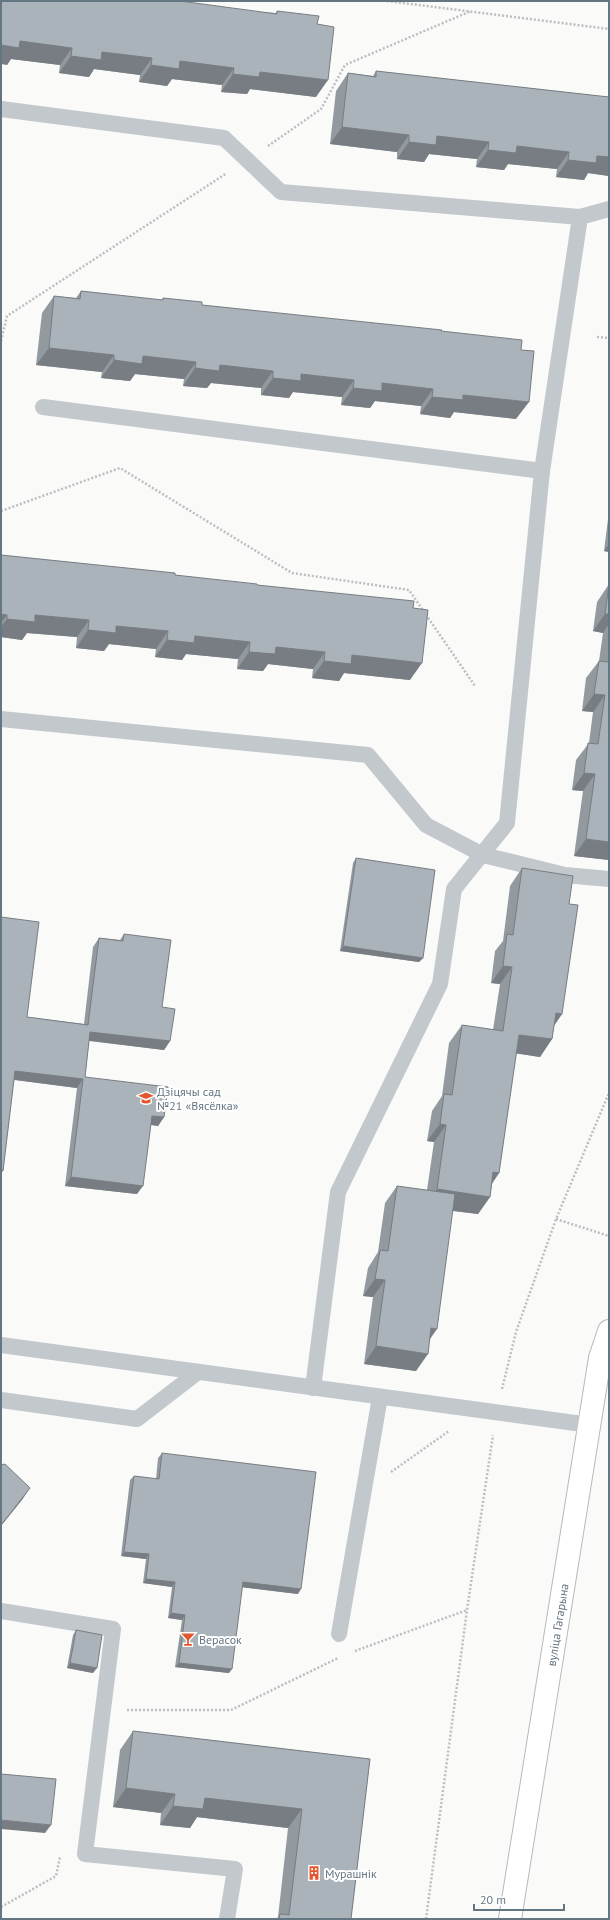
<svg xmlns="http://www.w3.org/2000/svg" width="610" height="1920" viewBox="0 0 610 1920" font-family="'PT Sans',sans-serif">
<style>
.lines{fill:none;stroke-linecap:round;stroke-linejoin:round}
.secondary-casing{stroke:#b3babf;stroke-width:24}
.path{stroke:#bbbfc2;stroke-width:2.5;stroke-dasharray:2 2;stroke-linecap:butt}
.service{stroke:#c3c8cc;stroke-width:16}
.secondary{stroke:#fff;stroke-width:22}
.wall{fill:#929a9f}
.shaded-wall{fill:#777d82}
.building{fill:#aab3b9;stroke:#777d82}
.labels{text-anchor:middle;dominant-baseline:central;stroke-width:4;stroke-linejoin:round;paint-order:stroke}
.poi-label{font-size:12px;fill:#657683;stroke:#fff;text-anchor:start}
.street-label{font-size:12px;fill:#657683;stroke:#fff}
</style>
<rect width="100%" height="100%" fill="#fafaf8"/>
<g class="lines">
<defs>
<g id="secondary">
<path id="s1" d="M510,1919l90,-561 9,-27"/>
</g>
</defs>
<use href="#secondary" class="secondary-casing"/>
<g class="path">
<polyline points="387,1 609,29"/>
<polyline points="268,146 321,109 345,65 471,11"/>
<polyline points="597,337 609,338"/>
<polyline points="1,341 7,316 227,173"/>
<polyline points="1,511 120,468 292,573 409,590 475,686"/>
<polyline points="556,1219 609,1236"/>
<polyline points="502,1389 516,1332 556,1219 609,1093"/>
<polyline points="391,1472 449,1431"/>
<polyline points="355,1651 467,1610"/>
<polyline points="127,1710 231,1710 338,1658"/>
<polyline points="1,1907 56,1876 60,1857"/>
<polyline points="426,1919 467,1610 493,1435"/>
</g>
<g class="service">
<polyline points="1,109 224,138 281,192 580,217 542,471 507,823 454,889 440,984 338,1192 313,1388"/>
<polyline points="580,217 609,209"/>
<polyline points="43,407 542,471"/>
<polyline points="1,719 368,755 426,825 483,855 565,875 609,879"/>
<polyline points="1,1345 590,1425"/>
<polyline points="1,1400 137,1419 198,1372"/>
<polyline points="1,1611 113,1629 85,1854 235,1869 227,1919"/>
<polyline points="339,1634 380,1397"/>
</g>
<use href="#secondary" class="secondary"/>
</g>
<g class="wall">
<polygon points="1,1 276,13 277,11 317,24 316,97 250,89 247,94 221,92 222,85 172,79 167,86 139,82 140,75 94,69 89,77 59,73 60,65 11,59 7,65"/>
<polygon points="376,71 609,97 609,176 588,173 584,180 556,177 557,169 508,164 504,170 476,167 477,159 429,154 424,162 397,159 397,152 330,144 336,91 348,73 373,76"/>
<polygon points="81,291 162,300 163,298 202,305 441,331 516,419 454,412 450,418 420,414 421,406 375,401 370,408 341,405 342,397 293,392 289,398 261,395 261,388 211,383 207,388 183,386 184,379 135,374 130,381 101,378 102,372 36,365 42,313 54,296 76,298"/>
<polygon points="609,518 609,552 604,551 608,519"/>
<polygon points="1,555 175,575 257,585 413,608 410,680 344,673 339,681 312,678 313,669 268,664 263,671 237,669 238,659 186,654 182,660 155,657 156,649 109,644 104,651 76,648 77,637 27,633 22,640 1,637"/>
<polygon points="609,584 609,860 574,856 583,791 572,790 576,760 589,743 593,712 582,711 586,678 599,661 603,633 593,631 597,602"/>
<polygon points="356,858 423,958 419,962 340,951 353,863"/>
<polygon points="522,868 569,904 562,1014 554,1026 552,1039 540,1057 516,1053 499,1173 492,1184 490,1197 478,1214 452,1211 430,1339 416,1371 364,1364 373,1297 363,1296 368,1268 378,1252 385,1203 397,1186 427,1190 434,1142 427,1141 432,1111 442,1096 449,1043 462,1025 493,1030 500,984 491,983 495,951 503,941 510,886"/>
<polygon points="1,917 27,1017 84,1024 93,947 99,938 120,940 124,934 162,1007 170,1041 164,1050 89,1041 85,1077 164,1117 158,1126 151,1125 137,1194 65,1186 77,1088 14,1080 3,1171 1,1173"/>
<polygon points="162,1453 298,1594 242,1587 229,1673 175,1667 182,1620 168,1618 172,1587 143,1583 146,1559 121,1556 130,1480 134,1476 156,1479 158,1458"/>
<polygon points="76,1630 93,1673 67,1668 73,1635"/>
<polygon points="133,1731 370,1759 351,1919 276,1919 278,1917 288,1828 197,1817 190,1828 160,1825 161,1813 113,1807 120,1750"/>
</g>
<g class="shaded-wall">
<polygon points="20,41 72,48 60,65 11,59 7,65 1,64 1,45"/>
<polygon points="102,52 152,58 140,75 94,69 89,77 59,73 71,56"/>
<polygon points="180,61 234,68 222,85 172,79 167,86 139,82 151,65"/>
<polygon points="260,72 328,80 316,97 250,89 247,94 221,92 233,74"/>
<polygon points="342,127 409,135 397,152 330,144"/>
<polygon points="437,136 489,142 477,159 429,154 424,162 397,159 409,142"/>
<polygon points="517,146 569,152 557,169 508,164 504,170 476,167 488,150"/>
<polygon points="597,156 609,157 609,176 588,173 584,180 556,177 568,160"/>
<polygon points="49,348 114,355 102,372 36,365"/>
<polygon points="143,356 196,362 184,379 135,374 130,381 101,378 114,360"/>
<polygon points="220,365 273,371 261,388 211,383 207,388 183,386 195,368"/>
<polygon points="301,374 354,380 342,397 293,392 289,398 261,395 273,378"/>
<polygon points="382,383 433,389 421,406 375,401 370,408 341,405 353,388"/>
<polygon points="463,395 529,402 516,419 454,412 450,418 420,414 432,397"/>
<polygon points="609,544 609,552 604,551"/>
<polygon points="1,614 7,615 1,623"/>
<polygon points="605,614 609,614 609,624 603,633 593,631"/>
<polygon points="35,615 89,620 77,637 27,633 22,640 1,637 1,627 7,619"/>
<polygon points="116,626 168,631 156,649 109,644 104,651 76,648 88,630"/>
<polygon points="195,636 250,642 238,659 186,654 182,660 155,657 167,640"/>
<polygon points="276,647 325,652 313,669 268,664 263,671 237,669 249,652"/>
<polygon points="352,655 422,663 410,680 344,673 339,681 312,678 324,661"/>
<polygon points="594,694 605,695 593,712 582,711"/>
<polygon points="584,773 595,774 583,791 572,790"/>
<polygon points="586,839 609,842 609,860 574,856"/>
<polygon points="343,946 423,958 419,962 340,951"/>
<polygon points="503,966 512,967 500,984 491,983"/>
<polygon points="556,1013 562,1014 550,1031"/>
<polygon points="90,1032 170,1041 164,1050 84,1040"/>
<polygon points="519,1035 552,1039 540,1057 507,1052"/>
<polygon points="15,1071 83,1079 77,1088 9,1079"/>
<polygon points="152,1116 164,1117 158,1126 146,1124"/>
<polygon points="440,1124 446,1125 434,1142 427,1141"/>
<polygon points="493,1172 499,1173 487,1190"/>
<polygon points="71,1177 143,1186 137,1194 65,1186"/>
<polygon points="437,1189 490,1197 478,1214 425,1207"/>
<polygon points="375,1279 385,1280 373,1297 363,1296"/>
<polygon points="431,1328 437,1329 425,1346"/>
<polygon points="376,1346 428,1354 416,1371 364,1364"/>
<polygon points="30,1488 22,1500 1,1526 1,1525"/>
<polygon points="124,1552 149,1554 146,1559 121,1556"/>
<polygon points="146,1579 175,1582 172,1587 143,1583"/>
<polygon points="243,1582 301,1589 298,1594 240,1587"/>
<polygon points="171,1613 185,1615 182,1620 168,1618"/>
<polygon points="70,1663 97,1668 93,1673 67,1668"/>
<polygon points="179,1663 232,1669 229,1673 175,1667"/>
<polygon points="126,1788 175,1794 161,1813 113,1807"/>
<polygon points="205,1798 302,1809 288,1828 197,1817 190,1828 160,1825 173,1806"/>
<polygon points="1,1820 51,1825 45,1833 1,1829"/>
</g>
<g class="building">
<polygon points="1,1 180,1 277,14 277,11 319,16 317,24 334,27 328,80 260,72 259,77 233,74 234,68 180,61 179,69 151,65 152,58 102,52 101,60 71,56 72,48 20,41 19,48 1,45"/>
<polygon points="376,71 609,97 609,157 597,156 596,163 568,160 569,152 517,146 516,153 488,150 489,142 437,136 436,145 409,142 409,135 342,127 348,73 376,77"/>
<polygon points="81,291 163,300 163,298 202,302 202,305 442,330 441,331 522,340 521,350 534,351 529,402 463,395 463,400 432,397 433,389 382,383 382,391 353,388 354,380 301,374 301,381 273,378 273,371 220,365 219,371 195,368 196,362 143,356 142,364 114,360 114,355 49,348 54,296 80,299"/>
<polygon points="1,555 175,573 175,575 257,584 257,585 414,601 413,608 428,610 422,663 352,655 351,664 324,661 325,652 276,647 275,654 249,652 250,642 195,636 194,643 167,640 168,631 116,626 116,633 88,630 89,620 35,615 35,622 7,619 7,615 1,614"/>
<polygon points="609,584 609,614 605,614"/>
<polygon points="609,658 609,842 586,839 595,774 584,773 588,743 598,744 605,695 594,694 599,661 608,662"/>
<polygon points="356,858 435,870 423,958 343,946"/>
<polygon points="522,868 573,876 569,904 578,905 562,1014 556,1013 552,1039 519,1035 499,1173 493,1172 490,1197 437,1189 446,1125 440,1124 444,1094 452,1095 462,1025 503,1031 512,967 503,966 507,934 513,935"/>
<polygon points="1,917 39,922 27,1017 88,1025 99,938 123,941 124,934 171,940 162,1007 175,1009 170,1041 90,1032 85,1077 168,1087 164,1117 152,1116 143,1186 71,1177 83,1079 15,1071 3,1171 1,1170"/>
<polygon points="397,1186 455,1194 437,1329 431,1328 428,1354 376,1346 385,1280 375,1279 380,1250 388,1251"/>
<polygon points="162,1453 316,1472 301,1589 243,1582 232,1669 179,1663 185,1615 171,1613 175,1582 146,1579 149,1554 124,1552 134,1476 159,1479"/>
<polygon points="5,1464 30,1488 1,1525 1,1465"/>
<polygon points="76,1630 102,1635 97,1668 70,1663"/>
<polygon points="133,1731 370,1759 351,1919 279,1919 280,1914 289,1915 302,1809 205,1798 203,1809 173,1806 175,1794 126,1788"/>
<polygon points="1,1774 56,1779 51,1825 1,1820"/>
</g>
<defs>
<symbol id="school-bare" viewBox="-9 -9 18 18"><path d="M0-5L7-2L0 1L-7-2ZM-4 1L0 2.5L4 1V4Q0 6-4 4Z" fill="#e4572e" stroke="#fff" stroke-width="2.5" paint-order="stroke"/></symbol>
<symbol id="bar-bare" viewBox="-9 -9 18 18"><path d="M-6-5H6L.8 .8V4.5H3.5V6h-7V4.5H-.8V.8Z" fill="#e4572e" stroke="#fff" stroke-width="2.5" paint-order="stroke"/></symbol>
<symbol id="building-bare" viewBox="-9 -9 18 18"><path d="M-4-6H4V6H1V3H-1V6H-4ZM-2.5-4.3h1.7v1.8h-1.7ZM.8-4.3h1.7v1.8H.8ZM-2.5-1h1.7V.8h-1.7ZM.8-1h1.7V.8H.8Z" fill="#e4572e" stroke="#fff" stroke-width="2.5" paint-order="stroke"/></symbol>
</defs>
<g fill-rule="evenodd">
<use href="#school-bare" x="136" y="1088" width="20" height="20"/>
<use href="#bar-bare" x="178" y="1629" width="20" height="20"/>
<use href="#building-bare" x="304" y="1863" width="20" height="20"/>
</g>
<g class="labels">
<g class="poi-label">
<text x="157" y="1091">Дзіцячы сад<tspan x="157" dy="14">№21 «Вясёлка»</tspan></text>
<text x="199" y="1639">Верасок</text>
<text x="325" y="1873">Мурашнік</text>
</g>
<g class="street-label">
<text stroke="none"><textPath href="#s1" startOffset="298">вуліца Гагарына</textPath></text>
</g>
</g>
<rect width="610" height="1920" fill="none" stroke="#657683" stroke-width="4"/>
<path d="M474 1904v6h90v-6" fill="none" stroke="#657683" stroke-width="2"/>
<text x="480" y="1904" font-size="12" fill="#657683" stroke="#ffffff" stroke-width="3" paint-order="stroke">20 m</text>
</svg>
